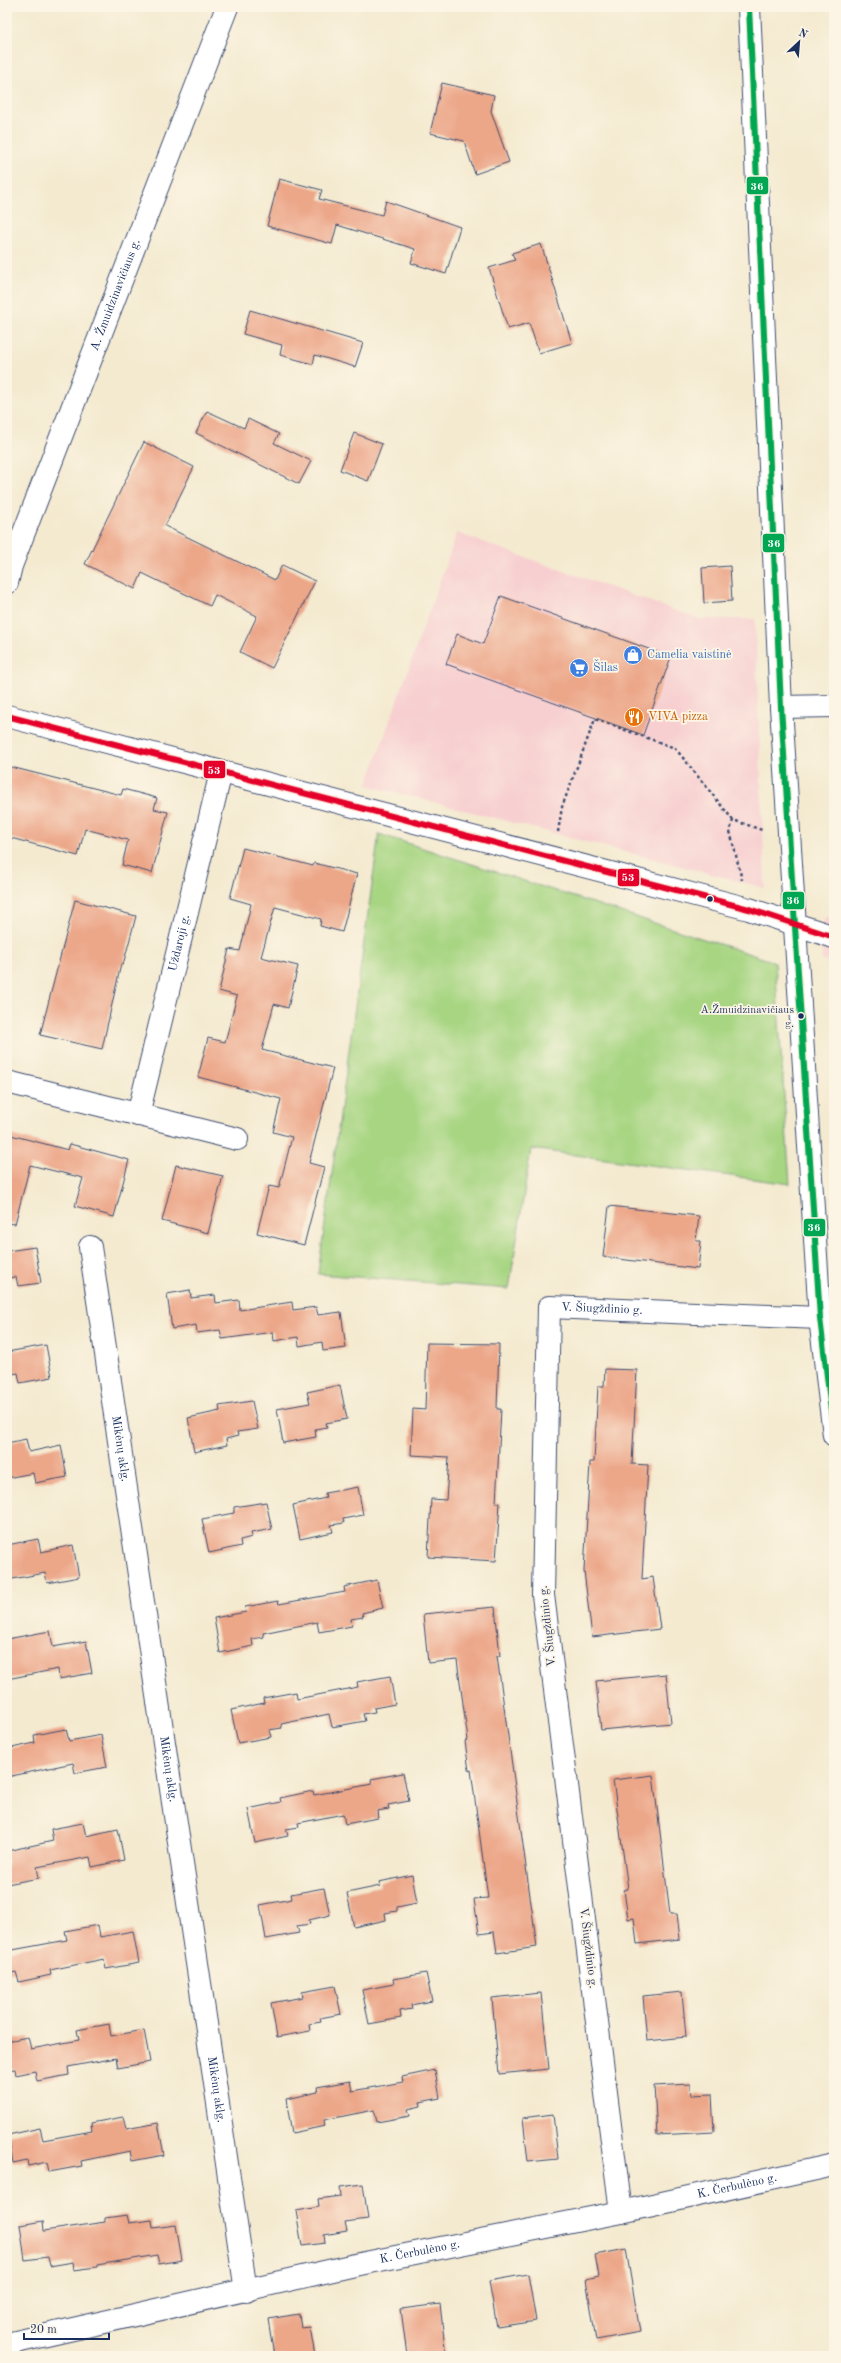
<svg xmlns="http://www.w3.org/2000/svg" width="841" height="2363" viewBox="0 0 841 2363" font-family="'Old Standard TT',serif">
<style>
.built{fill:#f7cfd0}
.green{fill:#a7d582;stroke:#618270}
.building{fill:#eca688}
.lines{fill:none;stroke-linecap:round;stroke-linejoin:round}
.street-casing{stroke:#3c4b6f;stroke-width:24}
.secondary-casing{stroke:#3c4b6f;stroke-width:24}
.path{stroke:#3c4b6f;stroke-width:2.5;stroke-dasharray:3 3;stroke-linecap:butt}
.street{stroke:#fff;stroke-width:22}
.secondary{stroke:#fff;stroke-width:22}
.bus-1-casing{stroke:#fcf5e5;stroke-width:9}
.bus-2-casing{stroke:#fcf5e5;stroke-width:9}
.bus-1{stroke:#00a651;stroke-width:6}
.bus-2{stroke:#e4002b;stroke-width:6}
.bus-dot{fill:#1b2f5e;stroke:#fcf5e5;stroke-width:1.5}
.labels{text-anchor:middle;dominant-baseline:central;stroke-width:3.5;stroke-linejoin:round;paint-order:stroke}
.bus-label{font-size:11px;fill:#1b2f5e;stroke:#fcf5e5;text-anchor:end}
.street-label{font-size:12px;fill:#1b2f5e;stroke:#fcf5e5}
.shop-label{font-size:12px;fill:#366cbe;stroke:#fcf5e5;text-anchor:start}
.food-label{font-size:12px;fill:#c56008;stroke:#fcf5e5;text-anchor:start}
.line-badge{stroke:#fcf5e5;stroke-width:1.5}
.badge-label{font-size:11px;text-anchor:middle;font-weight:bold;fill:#fff}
</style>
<rect width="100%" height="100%" fill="#fcf5e5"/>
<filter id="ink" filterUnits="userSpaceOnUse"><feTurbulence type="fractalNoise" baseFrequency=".025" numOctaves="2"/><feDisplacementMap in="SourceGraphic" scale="8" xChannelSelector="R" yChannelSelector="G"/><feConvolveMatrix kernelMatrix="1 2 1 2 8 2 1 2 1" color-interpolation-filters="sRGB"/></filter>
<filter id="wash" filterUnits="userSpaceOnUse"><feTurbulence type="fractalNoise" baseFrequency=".012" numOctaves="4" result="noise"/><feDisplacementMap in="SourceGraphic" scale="16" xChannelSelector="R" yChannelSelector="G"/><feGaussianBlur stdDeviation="0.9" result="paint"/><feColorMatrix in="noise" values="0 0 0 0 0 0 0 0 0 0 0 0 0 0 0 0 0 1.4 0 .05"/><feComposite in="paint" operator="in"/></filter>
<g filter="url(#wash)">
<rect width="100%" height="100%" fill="#f4ead0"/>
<g class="built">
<polygon points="457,533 699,619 755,619 765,888 367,785"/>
<polygon points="834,915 834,965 822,960 824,918"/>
</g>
<polygon class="green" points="379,834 775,962 790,1184 531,1149 509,1289 318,1274"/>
<g id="blocks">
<g class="building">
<polygon points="442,83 494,95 491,111 509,162 475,174 464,141 430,133"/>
<polygon points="279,179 322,190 319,199 382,215 386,201 460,227 446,274 411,263 415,249 337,225 332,244 267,226"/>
<polygon points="541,244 572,343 539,353 529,323 508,329 489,268 515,260 512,253"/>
<polygon points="250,310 363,343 355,367 315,355 313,364 280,355 282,345 243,334"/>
<polygon points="207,411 244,428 248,419 279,434 274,443 311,461 299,484 196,433"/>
<polygon points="354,433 382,444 368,481 340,470"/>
<polygon points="144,442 194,467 165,526 275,580 282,565 315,581 272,668 240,652 257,616 215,595 210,606 142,573 135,589 85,564"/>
<polygon points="730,566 732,601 704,603 702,568"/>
<polygon points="501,596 671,657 643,735 446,664 457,634 483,644"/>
<polygon points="7,766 121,795 123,789 157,798 154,809 168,812 152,873 122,865 128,840 85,829 78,856 7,837"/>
<polygon points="243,848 313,866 314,863 357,874 342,932 320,926 321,919 275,907 261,957 298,966 288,1008 274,1004 262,1050 333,1068 309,1163 324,1167 304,1245 257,1233 269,1186 279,1188 292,1137 273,1132 281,1099 198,1077 208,1038 225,1042 237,996 219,991 229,949 240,951 251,904 230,898"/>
<polygon points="75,900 136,916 123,965 121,964 102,1049 40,1035"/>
<polygon points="7,1134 68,1150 70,1144 129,1160 114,1217 75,1206 83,1178 30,1165 15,1224 7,1223"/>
<polygon points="176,1165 223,1176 208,1233 162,1221"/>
<polygon points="609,1206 699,1216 696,1241 701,1241 698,1269 603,1257"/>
<polygon points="35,1247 41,1283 18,1286 16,1277 7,1278 7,1251"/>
<polygon points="190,1290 191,1298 215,1295 216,1303 239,1300 240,1310 292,1302 293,1310 316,1307 318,1315 341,1312 346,1348 323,1351 322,1342 299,1346 298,1337 274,1341 273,1332 222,1339 220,1330 197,1333 196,1325 172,1329 167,1294"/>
<polygon points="427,1343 499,1344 497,1409 501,1409 496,1503 500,1503 496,1561 428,1557 431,1499 446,1500 449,1457 411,1455 413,1409 425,1410"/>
<polygon points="46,1345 52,1377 20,1383 18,1373 7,1375 7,1352"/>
<polygon points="605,1369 637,1370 632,1464 648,1465 642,1579 653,1577 660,1629 592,1637 584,1571 590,1462 594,1462 598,1386 604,1386"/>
<polygon points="340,1385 347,1419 326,1423 327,1427 315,1429 316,1437 283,1443 277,1409 310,1403 307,1392"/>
<polygon points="252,1401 258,1429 237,1432 238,1436 226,1439 227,1445 194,1452 188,1418 220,1411 219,1406"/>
<polygon points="26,1439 29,1452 61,1445 67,1477 35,1483 33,1473 7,1478 7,1443"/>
<polygon points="358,1487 363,1515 343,1519 344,1523 331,1525 333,1532 300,1539 293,1505 326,1498 325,1493"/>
<polygon points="266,1502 272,1529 251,1533 252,1537 240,1540 241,1546 209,1553 202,1519 234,1513 234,1507"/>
<polygon points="38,1539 41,1552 73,1545 79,1577 47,1583 45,1573 7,1580 7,1545"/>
<polygon points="377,1580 383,1608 362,1613 363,1617 351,1619 352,1626 319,1632 317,1622 263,1633 264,1637 252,1639 253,1646 220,1653 214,1618 246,1612 245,1607 278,1601 279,1604 345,1592 344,1587"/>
<polygon points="495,1607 500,1656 497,1656 537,1947 497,1953 494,1932 479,1934 474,1899 488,1898 471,1770 469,1771 465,1741 468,1740 457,1660 428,1663 423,1614"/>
<polygon points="50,1631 53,1647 86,1641 92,1673 59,1679 58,1669 7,1679 7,1639"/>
<polygon points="666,1674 671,1723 601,1730 596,1681"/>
<polygon points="390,1676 395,1704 374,1708 375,1712 363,1714 365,1721 332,1727 329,1714 281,1724 282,1728 269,1730 271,1737 238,1743 231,1710 264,1703 263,1698 296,1692 297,1699 358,1687 357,1682"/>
<polygon points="66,1729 69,1741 101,1735 107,1767 75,1773 73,1763 7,1777 7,1749 35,1743 34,1735"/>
<polygon points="403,1773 409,1801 388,1805 389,1809 377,1811 378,1818 345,1824 343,1814 298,1823 299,1827 286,1829 288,1836 255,1843 248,1809 281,1802 280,1798 313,1791 314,1795 372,1784 371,1779"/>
<polygon points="653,1775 670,1914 677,1914 680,1939 637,1944 634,1918 628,1919 624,1890 628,1889 613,1780"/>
<polygon points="83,1823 86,1836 118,1829 124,1860 92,1867 90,1857 37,1867 39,1878 7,1884 7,1851 53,1841 51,1829"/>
<polygon points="412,1875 417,1903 397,1907 397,1911 385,1913 386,1920 354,1927 347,1893 380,1886 379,1882"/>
<polygon points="324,1888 330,1915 309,1920 310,1924 297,1926 299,1933 266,1939 260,1905 292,1899 291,1894"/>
<polygon points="98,1925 100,1937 133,1931 139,1963 106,1969 104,1959 50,1970 51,1975 19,1982 16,1972 7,1974 7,1951 67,1940 65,1931"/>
<polygon points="426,1973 432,2001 411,2005 412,2009 400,2011 401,2018 369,2024 362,1990 394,1984 393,1979"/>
<polygon points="335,1986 341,2014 320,2018 321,2022 309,2024 310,2031 277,2037 271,2003 303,1997 302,1992"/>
<polygon points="682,1992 686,2037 647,2041 643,1996"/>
<polygon points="541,1993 549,2069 499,2074 492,1998"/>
<polygon points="109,2024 111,2036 144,2030 150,2062 118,2068 116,2058 68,2067 69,2075 37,2081 35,2071 16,2075 15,2069 7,2070 7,2041 28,2037 31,2049 79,2040 77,2030"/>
<polygon points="435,2070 440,2098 420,2102 421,2106 408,2109 410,2116 377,2122 374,2110 324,2120 325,2126 292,2133 286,2099 318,2092 317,2087 350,2081 352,2091 403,2082 402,2077"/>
<polygon points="691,2084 692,2095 712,2094 714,2132 657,2135 654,2086"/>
<polygon points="553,2114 558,2159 528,2162 523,2118"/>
<polygon points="123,2117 126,2129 158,2123 164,2155 132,2161 130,2151 81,2161 82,2166 49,2172 47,2162 28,2166 27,2160 13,2163 8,2135 40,2128 43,2140 92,2131 91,2123"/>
<polygon points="363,2184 368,2219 345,2222 347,2231 324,2235 325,2243 302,2246 296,2211 319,2207 318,2199 341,2196 340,2187"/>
<polygon points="127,2215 129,2223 152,2220 153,2228 176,2225 182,2260 159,2264 157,2255 97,2265 97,2267 74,2270 73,2262 50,2266 48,2257 25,2260 20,2225 43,2221 44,2231 105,2222 105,2218"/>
<polygon points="626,2249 640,2332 596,2340 586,2279 599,2276 595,2255"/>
<polygon points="528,2274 536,2321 497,2327 489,2281"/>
<polygon points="440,2304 446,2356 407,2356 401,2309"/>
<polygon points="299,2314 301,2328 310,2327 315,2356 274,2356 268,2319"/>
</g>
</g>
</g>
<g filter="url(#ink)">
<use href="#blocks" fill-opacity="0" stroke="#3c4b6f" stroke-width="1"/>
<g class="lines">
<defs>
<g id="street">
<path id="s1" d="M7,583l4,-17 216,-559"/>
<polyline points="781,707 834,706"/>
<polyline points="7,1082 237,1139"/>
<path id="s2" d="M138,1115l83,-343"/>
<path id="s3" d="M90,1247l156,1044"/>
<path id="s4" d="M621,2212l-78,-617 6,-288 271,11"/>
<path id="s5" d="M7,2344l348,-79 266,-53 213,-47"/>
</g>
<g id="secondary">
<polyline points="749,7 781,707 820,1318 834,1435"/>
<polyline points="7,716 749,909 834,937"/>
</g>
</defs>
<use href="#street" class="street-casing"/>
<use href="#secondary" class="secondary-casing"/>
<g class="path">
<polyline points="733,820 730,831 742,880"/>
<polyline points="558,832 562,807 595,719 675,748 733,820 762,830"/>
</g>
<use href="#street" class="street"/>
<use href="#secondary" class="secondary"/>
<defs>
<polyline id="bus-1" points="749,7 781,707 820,1318 834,1435"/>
<polyline id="bus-2" points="7,716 749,909 834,937"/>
</defs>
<use href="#bus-1" class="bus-1-casing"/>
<use href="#bus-2" class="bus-2-casing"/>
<use href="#bus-1" class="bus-1"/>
<use href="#bus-2" class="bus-2"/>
</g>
</g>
<defs>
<symbol id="shop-disc" viewBox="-11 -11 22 22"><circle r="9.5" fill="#3f7fe0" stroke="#fcf5e5"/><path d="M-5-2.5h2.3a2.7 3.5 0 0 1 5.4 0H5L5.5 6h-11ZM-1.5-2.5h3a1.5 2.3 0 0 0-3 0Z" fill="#fff"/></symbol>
<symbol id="supermarket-disc" viewBox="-11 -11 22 22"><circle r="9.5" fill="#3f7fe0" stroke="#fcf5e5"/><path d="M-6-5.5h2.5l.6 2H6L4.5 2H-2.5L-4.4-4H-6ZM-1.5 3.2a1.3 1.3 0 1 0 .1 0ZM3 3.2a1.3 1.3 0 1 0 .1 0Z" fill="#fff"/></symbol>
<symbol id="restaurant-disc" viewBox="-11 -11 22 22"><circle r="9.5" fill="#e8710a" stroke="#fcf5e5"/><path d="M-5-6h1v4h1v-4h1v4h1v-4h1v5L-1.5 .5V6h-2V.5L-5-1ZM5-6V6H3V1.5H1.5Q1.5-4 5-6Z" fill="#fff"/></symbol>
</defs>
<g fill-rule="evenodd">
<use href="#shop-disc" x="622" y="644" width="22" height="22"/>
<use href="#supermarket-disc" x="568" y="657" width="22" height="22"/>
<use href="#restaurant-disc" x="623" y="706" width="22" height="22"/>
</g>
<g class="bus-dot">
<circle cx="710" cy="899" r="3.5"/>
<circle cx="801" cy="1016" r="3.5"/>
</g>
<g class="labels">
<g class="bus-label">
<text x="794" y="1010">A.Žmuidzinavičiaus<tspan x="794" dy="14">g.</tspan></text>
</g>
<g class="street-label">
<text stroke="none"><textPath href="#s1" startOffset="308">A. Žmuidzinavičiaus g.</textPath></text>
<text stroke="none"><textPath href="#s2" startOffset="177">Uždaroji g.</textPath></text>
<text stroke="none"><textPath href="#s4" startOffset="963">V. Šiugždinio g.</textPath></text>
<text stroke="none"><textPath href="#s3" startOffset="204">Mikėnų aklg.</textPath></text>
<text transform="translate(548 1626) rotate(-96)">V. Šiugždinio g.</text>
<text stroke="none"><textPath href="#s3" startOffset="528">Mikėnų aklg.</textPath></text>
<text transform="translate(588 1948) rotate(83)">V. Šiugždinio g.</text>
<text stroke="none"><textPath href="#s3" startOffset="852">Mikėnų aklg.</textPath></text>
<text stroke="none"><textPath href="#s5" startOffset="747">K. Čerbulėno g.</textPath></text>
<text stroke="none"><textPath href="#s5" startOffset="423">K. Čerbulėno g.</textPath></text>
</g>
<g class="shop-label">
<text x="647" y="655">Camelia vaistinė</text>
<text x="593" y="668">Šilas</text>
</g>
<g class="food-label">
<text x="648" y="717">VIVA pizza</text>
</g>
</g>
<g class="line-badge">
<rect x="746" y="176" width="23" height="19" rx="4" fill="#00a651"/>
<rect x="762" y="533" width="23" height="20" rx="4" fill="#00a651"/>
<rect x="203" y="760" width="23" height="19" rx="4" fill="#e4002b"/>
<rect x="617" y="868" width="23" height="19" rx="4" fill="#e4002b"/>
<rect x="782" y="891" width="23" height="19" rx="4" fill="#00a651"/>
<rect x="803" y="1218" width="23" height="19" rx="4" fill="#00a651"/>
</g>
<g class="badge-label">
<text x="757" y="190">36</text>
<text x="774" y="547">36</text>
<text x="214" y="774">53</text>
<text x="628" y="881">53</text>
<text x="793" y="904">36</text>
<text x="814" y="1231">36</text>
</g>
<rect width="841" height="2363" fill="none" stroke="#fcf5e5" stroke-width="24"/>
<g transform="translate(799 42) rotate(26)" stroke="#fcf5e5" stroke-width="3" paint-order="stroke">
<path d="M0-3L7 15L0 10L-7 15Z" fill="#1b2f5e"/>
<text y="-6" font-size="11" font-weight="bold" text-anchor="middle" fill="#1b2f5e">N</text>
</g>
<path d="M24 2333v6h85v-6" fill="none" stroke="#1b2f5e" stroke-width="2"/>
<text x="30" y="2333" font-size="12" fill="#1b2f5e" stroke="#fcf5e5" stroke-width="3" paint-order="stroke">20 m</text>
</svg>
